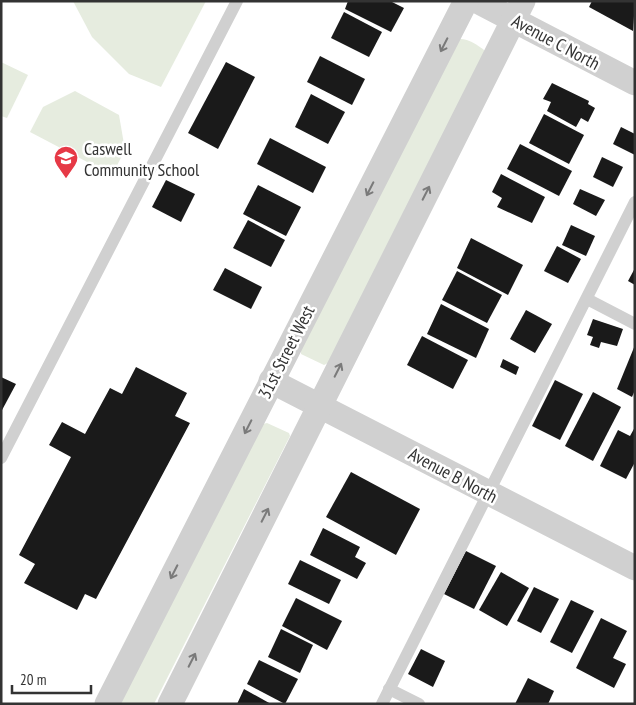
<svg xmlns="http://www.w3.org/2000/svg" width="636" height="705" viewBox="0 0 636 705" font-family="'PT Sans Narrow',sans-serif">
<style>
.green{fill:#e6ecdf}
.building{fill:#1a1a1a}
.lines{fill:none;stroke-linecap:round;stroke-linejoin:round}
.service{stroke:#d0d0d0;stroke-width:12}
.minor{stroke:#d0d0d0;stroke-width:25}
.oneway{stroke:#7a7a7a}
.labels{text-anchor:middle;dominant-baseline:central;stroke-width:5;stroke-linejoin:round;paint-order:stroke}
.street-label{font-size:18px;fill:#333;stroke:#fff}
.poi-label{font-size:18px;fill:#333;stroke:#fff;text-anchor:start}
</style>
<rect width="100%" height="100%" fill="#fff"/>
<g class="green">
<polygon points="73,1 206,1 161,87 129,74 92,37"/>
<path d="M459,39c8,-1 19,6 25,11l1,6 -157,307 -4,2 -23,-11v-4z"/>
<polygon points="1,62 28,75 7,118 1,116"/>
<polygon points="75,91 119,115 125,150 112,175 30,132 43,107"/>
<polygon points="267,423 289,433 290,436 154,704 120,704 263,424"/>
</g>
<g class="building">
<polygon points="348,1 390,1 404,8 391,32 345,9"/>
<polygon points="592,1 635,1 633,31 589,7"/>
<polygon points="344,12 382,32 369,57 331,38"/>
<polygon points="320,56 365,79 352,105 307,82"/>
<polygon points="226,62 255,77 218,149 188,133"/>
<polygon points="552,83 589,101 588,104 595,108 588,122 581,118 576,127 547,111 551,102 543,99"/>
<polygon points="311,94 345,112 328,144 295,127"/>
<polygon points="544,114 584,135 569,164 529,143"/>
<polygon points="621,127 635,134 635,155 613,144"/>
<polygon points="270,138 326,167 313,193 257,164"/>
<polygon points="520,144 572,171 559,196 507,169"/>
<polygon points="602,157 623,167 613,187 593,177"/>
<polygon points="501,174 545,197 532,223 497,207 502,198 492,192"/>
<polygon points="166,180 195,194 181,222 152,207"/>
<polygon points="258,185 301,207 286,236 243,214"/>
<polygon points="580,189 605,200 596,216 573,204"/>
<polygon points="248,220 285,240 271,267 233,248"/>
<polygon points="571,225 595,236 586,256 562,245"/>
<polygon points="471,238 523,265 508,295 457,268"/>
<polygon points="557,246 581,259 568,283 544,271"/>
<polygon points="225,268 262,287 251,309 213,290"/>
<polygon points="635,268 635,285 628,281"/>
<polygon points="457,271 502,295 487,323 442,300"/>
<polygon points="441,304 489,329 476,358 427,334"/>
<polygon points="526,310 552,324 535,353 510,339"/>
<polygon points="593,319 623,329 617,346 601,342 599,348 590,345 593,337 587,335"/>
<polygon points="422,336 468,360 453,389 407,365"/>
<polygon points="635,345 635,390 632,397 617,389"/>
<polygon points="503,359 519,367 516,375 500,367"/>
<polygon points="136,367 187,393 175,416 190,423 96,599 85,594 77,610 24,583 35,564 19,555 71,457 49,445 62,422 85,434 110,388 122,394"/>
<polygon points="1,377 16,384 1,412"/>
<polygon points="555,380 583,394 560,440 532,426"/>
<polygon points="593,392 621,407 593,461 565,446"/>
<polygon points="635,427 635,462 626,479 600,466 618,430 630,436"/>
<polygon points="351,472 420,509 396,555 326,517"/>
<polygon points="323,528 360,547 355,557 366,563 357,579 310,555"/>
<polygon points="466,551 496,566 474,609 444,594"/>
<polygon points="300,560 341,580 329,604 288,584"/>
<polygon points="501,572 529,588 507,626 479,610"/>
<polygon points="534,587 559,599 541,633 517,621"/>
<polygon points="296,598 342,621 327,650 282,626"/>
<polygon points="571,600 594,611 572,653 550,642"/>
<polygon points="601,618 627,631 613,658 626,664 614,688 576,668"/>
<polygon points="281,629 313,645 300,673 268,657"/>
<polygon points="421,649 445,661 433,687 408,674"/>
<polygon points="259,660 298,679 285,704 247,684"/>
<polygon points="528,678 554,691 548,704 515,704"/>
<polygon points="244,689 271,704 237,704"/>
</g>
<g class="lines">
<g class="service">
<polyline points="587,299 635,324"/>
<polyline points="1,458 237,1"/>
<polyline points="389,689 419,704"/>
<polyline points="382,704 635,202"/>
</g>
<g class="minor">
<polyline points="477,1 635,83"/>
<polyline points="271,381 635,568"/>
<polyline points="107,704 466,1"/>
<polyline points="170,704 523,1"/>
</g>
</g>
<defs><path id="oneway-shaft" d="M-6 0H5M1.5-3L5.5 0L1.5 3" fill="none" stroke-width="1.6" stroke-linecap="round" stroke-linejoin="round" transform="scale(1.25)"/></defs>
<g class="oneway">
<use href="#oneway-shaft" transform="translate(444 45) rotate(117)"/>
<use href="#oneway-shaft" transform="translate(370 189) rotate(117)"/>
<use href="#oneway-shaft" transform="translate(426 193) rotate(-63)"/>
<use href="#oneway-shaft" transform="translate(338 370) rotate(-63)"/>
<use href="#oneway-shaft" transform="translate(248 427) rotate(117)"/>
<use href="#oneway-shaft" transform="translate(265 515) rotate(-63)"/>
<use href="#oneway-shaft" transform="translate(174 572) rotate(117)"/>
<use href="#oneway-shaft" transform="translate(192 660) rotate(-63)"/>
</g>
<defs>
<symbol id="school-pin" viewBox="-11 -11 22 30"><path d="M0 17L-7.5 6A9.5 9.5 0 1 1 7.5 6Z" fill="#e63946" stroke="#fff"/><path d="M0-5L7-2L0 1L-7-2ZM-4 1L0 2.5L4 1V4Q0 6-4 4Z" fill="#fff"/></symbol>
</defs>
<g fill-rule="evenodd">
<use href="#school-pin" x="52" y="144" width="28" height="38"/>
</g>
<g class="labels">
<g class="street-label">
<text transform="translate(556 42) rotate(28)">Avenue C North</text>
<text transform="translate(286 352) rotate(-63)">31st Street West</text>
<text transform="translate(453 475) rotate(28)">Avenue B North</text>
</g>
<g class="poi-label">
<text x="84" y="148">Caswell<tspan x="84" dy="21">Community School</tspan></text>
</g>
</g>
<rect width="636" height="705" fill="none" stroke="#333333" stroke-width="5"/>
<path d="M12 685v8h79v-8" fill="none" stroke="#333333" stroke-width="2.5"/>
<text x="20" y="685" font-size="15" fill="#333333" stroke="#ffffff" stroke-width="4" paint-order="stroke">20 m</text>
</svg>
